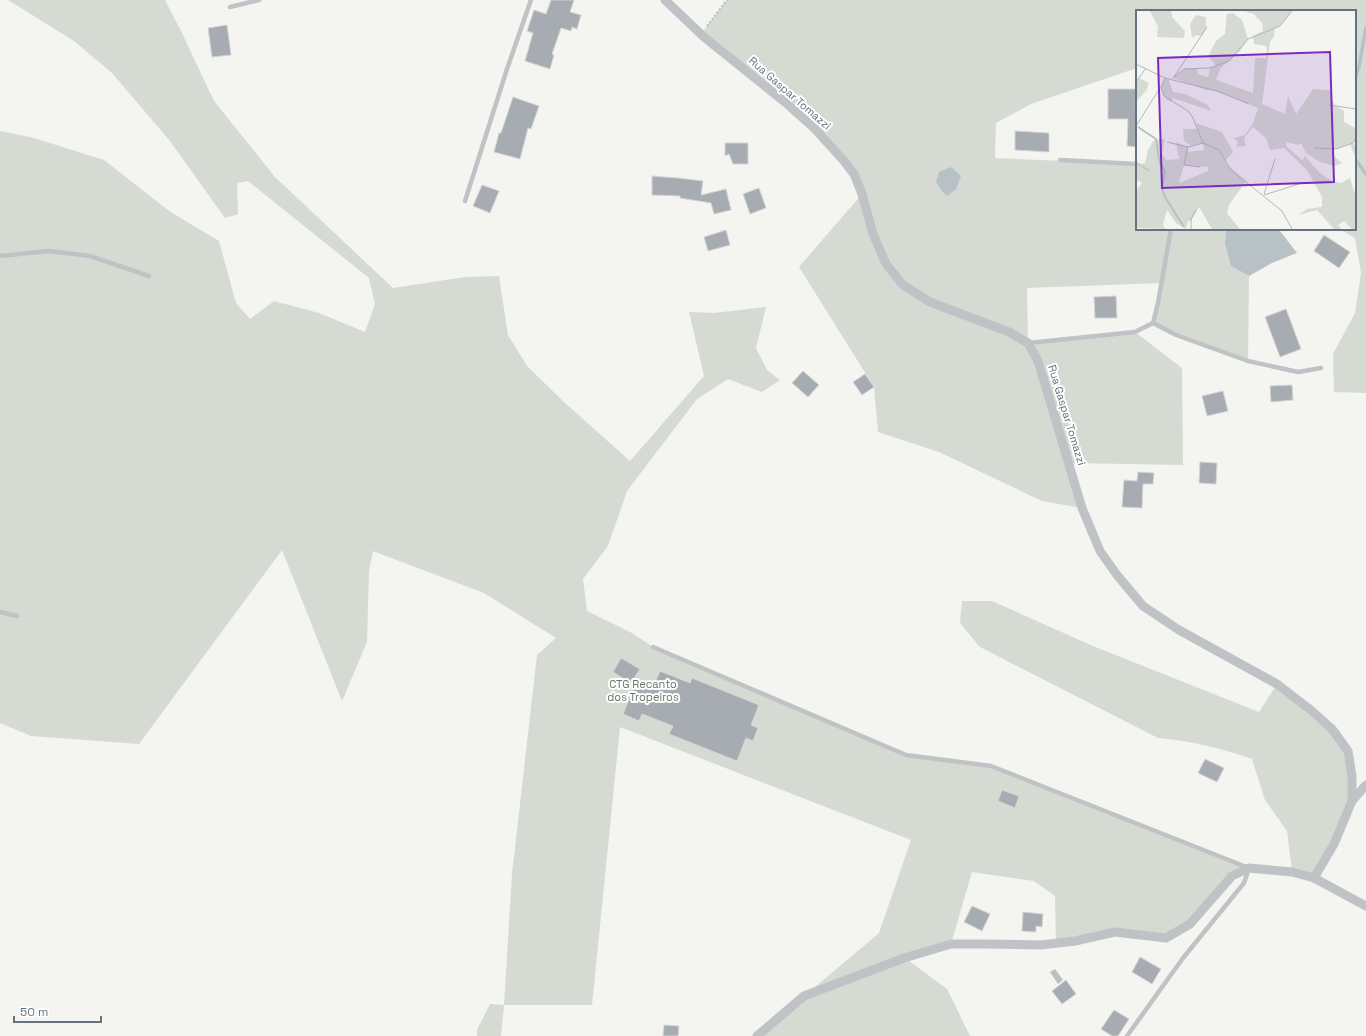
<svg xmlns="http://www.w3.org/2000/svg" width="1366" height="1036" viewBox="0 0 1366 1036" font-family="'Space Grotesk',sans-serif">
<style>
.green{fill:#d5dbd2}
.water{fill:#b8c1c6}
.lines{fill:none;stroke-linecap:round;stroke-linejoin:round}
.stream{stroke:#b8c1c6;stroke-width:3.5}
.building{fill:#a6acb1;stroke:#d5d5d3}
.path{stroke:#b9bbbd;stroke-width:2;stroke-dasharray:2 2;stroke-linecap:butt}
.service{stroke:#c0c3c6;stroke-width:4.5}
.minor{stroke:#c0c3c6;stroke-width:9}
.labels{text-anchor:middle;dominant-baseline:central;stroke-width:4;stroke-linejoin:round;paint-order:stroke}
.street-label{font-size:11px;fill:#66737f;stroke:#fff}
.park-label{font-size:11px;fill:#677764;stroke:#fff}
.inset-river{fill:none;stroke:#b8c1c6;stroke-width:2}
.inset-road{fill:none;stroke:#b2b8bc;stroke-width:1}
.view{fill:#7b2cbf;fill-opacity:0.15;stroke:#7b2cbf;stroke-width:2}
.inset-edge{fill:none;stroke:#66737f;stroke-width:2}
</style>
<rect width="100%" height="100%" fill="#f4f4f1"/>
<g class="green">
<polygon points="8,0 165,0 182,33 214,101 275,177 393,288 465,277 499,276 508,335 527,366 564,402 630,461 704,376 689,312 714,313 766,307 756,348 767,370 780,380 762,392 728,379 697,399 627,491 608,546 583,579 587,611 632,633 653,647 906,755 991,766 1249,868 1232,876 1190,924 1166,938 1115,932 1056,944 1055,896 1034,881 972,872 951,944 905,958 947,989 970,1036 757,1036 879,933 911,840 620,727 592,1005 504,1005 501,1036 477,1036 477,1030 490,1004 504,1005 512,874 537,655 556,638 484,593 373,551 369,571 367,642 342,701 282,550 139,744 31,736 0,723 0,131 34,138 104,160 169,211 219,241 236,303 250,319 274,301 319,313 365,332 375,304 369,278 248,181 237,183 238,214 225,218 170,141 112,73 74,41"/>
<polygon points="727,0 1366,0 1366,393 1334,392 1333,354 1355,313 1361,273 1355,238 1339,229 1355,229 1355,11 1137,11 1137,68 1031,104 996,123 995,158 1137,164 1137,229 1226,229 1225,244 1231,266 1249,276 1248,361 1176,335 1153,323 1161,283 1027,288 1028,343 1135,332 1182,368 1183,465 1069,463 1082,508 1042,501 939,452 878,432 874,387 799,267 862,194 854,174 815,129 701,34"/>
<path d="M962,601h30l101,45 166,66 18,-28 35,27 36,40 4,50 -38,77 -22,-6 -5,-41 -22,-31 -13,-41c-31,-11 -61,-18 -94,-21l-178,-91 -20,-24z"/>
</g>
<g class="water">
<polygon points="951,167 961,176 956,189 947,196 942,191 936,182 939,172"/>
<polygon points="1226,229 1277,229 1280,231 1297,253 1272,263 1249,276 1231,266 1225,244"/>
<polygon points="1055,969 1063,980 1058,984 1050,972"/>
</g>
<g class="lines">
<g class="stream">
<polyline points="1355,79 1359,67 1366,27"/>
<polyline points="1355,159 1366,174"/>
</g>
</g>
<g class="building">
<polygon points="551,0 574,0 570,12 581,15 577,29 572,27 571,31 561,28 552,54 554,55 550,69 525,61 533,33 527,31 534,10 546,14"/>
<polygon points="227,25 231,55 212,57 208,28"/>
<polygon points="1108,89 1137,89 1137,147 1127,146 1128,119 1108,119"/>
<polygon points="513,97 539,106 531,129 528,128 520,159 494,152 499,133 501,133"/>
<polygon points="1015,131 1049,133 1049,152 1015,150"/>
<polygon points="725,143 748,143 748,164 733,164 729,154 725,156"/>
<polygon points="652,176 678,178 703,181 701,195 726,189 731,210 714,214 711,203 680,198 680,196 652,195"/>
<polygon points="482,185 499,191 490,213 473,206"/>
<polygon points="759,188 766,208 750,214 743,194"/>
<polygon points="726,230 730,245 708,251 704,237"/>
<polygon points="1324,235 1350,252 1339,268 1314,251"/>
<polygon points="1116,296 1117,318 1095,318 1094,297"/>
<polygon points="1286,309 1301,349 1280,357 1265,317"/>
<polygon points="803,371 819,385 808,397 792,383"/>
<polygon points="865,374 874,387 862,395 853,382"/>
<polygon points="1292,385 1293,400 1271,402 1270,386"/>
<polygon points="1223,391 1228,411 1207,416 1202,396"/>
<polygon points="1200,462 1217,463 1216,484 1199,483"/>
<polygon points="1138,472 1154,473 1153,484 1143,484 1142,508 1122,507 1124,480 1137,481"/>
<polygon points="621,658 640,669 631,683 613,672"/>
<polygon points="660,671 690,683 692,678 759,705 751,725 758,728 753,741 746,738 737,761 669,734 673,726 642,714 639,721 623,714 636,683 652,690"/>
<polygon points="1205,759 1224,768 1217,782 1198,773"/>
<polygon points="1002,790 1019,796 1015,808 998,801"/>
<polygon points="972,906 990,914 982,931 964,922"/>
<polygon points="1023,912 1043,914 1042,927 1036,926 1036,932 1022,931"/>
<polygon points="1140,957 1161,969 1152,984 1132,972"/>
<polygon points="1066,980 1076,994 1062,1004 1052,991"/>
<polygon points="1114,1010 1129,1019 1118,1036 1112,1036 1101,1029"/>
<polygon points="664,1025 679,1026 678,1036 663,1036"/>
</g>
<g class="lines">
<polyline class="path" points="707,26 727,0"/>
<g class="service">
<polyline points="230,7 259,0"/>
<polyline points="1060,160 1137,164"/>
<polyline points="465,201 507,69 531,0"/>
<polyline points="0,256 49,251 90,256 149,276"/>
<polyline points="1153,323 1176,335 1248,361 1298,372 1321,368"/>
<polyline points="1028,343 1135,332 1153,323 1158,303 1171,229"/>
<polyline points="0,612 17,616"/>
<polyline points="653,647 906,755 991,766 1249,868 1244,883 1183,958 1127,1036"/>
</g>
<g class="minor">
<polyline points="665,0 704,37 786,103 815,129 844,161 854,174 862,194 873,234 886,264 903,285 930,302 1009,332 1028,343 1038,361 1082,508 1100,551 1117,575 1143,606 1179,630 1277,684 1312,711 1332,729 1348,751 1352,776 1352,801 1334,844 1314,878"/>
<polyline points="1352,801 1366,785"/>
<polyline points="757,1036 804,996 904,958 951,944 987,944 1041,945 1075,941 1115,932 1166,938 1190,924 1232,876 1249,868 1292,872 1314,878 1366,906"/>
</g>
</g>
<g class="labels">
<g class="street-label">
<text transform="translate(790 93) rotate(41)">Rua Gaspar Tomazzi</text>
<text transform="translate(1067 415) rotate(73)">Rua Gaspar Tomazzi</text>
</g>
<g class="park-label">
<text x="643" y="684">CTG Recanto<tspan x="643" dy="13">dos Tropeiros</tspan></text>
</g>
</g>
<g transform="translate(1136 10)">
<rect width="220" height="220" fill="#f4f4f1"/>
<path d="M14,1h21l1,6 13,14 -1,7 -27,-1 1,-10zM108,1h48l-12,15 -5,2 -1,9 -4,5 -8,62 23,10 3,-18 8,18 17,-25 14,1 4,1v8l5,7 8,5v11l11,6 1,-8v18l-3,5 3,3v13l-6,-15 -17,6 1,6 8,7 -7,3 -15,-4 -14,-9 -5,-10 -3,2 -11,-3 -1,4 16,14 3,-4 15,17 13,9 8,1 9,-5 6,19v32h-4l-8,-8 -6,4 3,4h-7l-17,-19 -19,5 9,-6 15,-2v-10l-15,-27 -23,-22 -14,2 -4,-12 -13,-11 -9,11 2,8 -10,1 2,-5 -4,-4 11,-3 8,-12 5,-15 -41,-17 -11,-1 -33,-12 11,-9 13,-1 1,6 10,3 2,-9 6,-2 -8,-10 8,-15 9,-7 2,-20 6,-1 9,7 6,19 -8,12 -20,18 -4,11 37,13 2,-35h11l1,-8 -1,-4 -12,-2 -1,-8 10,-5 -1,-8 -8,-9zM60,5l10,2v11l-4,8 -6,-1 -4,3 -2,-14zM3,68l10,5 -3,8 -10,11v-20zM29,68h3l5,14 12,2 23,11 3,6 -38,-13 -2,4 -5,-3 -5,-12zM60,113l26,9 11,20 -8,9 1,3 20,17 -17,24 -2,8 13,16h-28l-13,-22 -8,14h-3l-2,8 -10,-6 -9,-13 -4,15 2,4 -29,-1v-37l6,-8 -6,-3v-19l5,3 4,-1 3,-13 5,-9 6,-2h6l-3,15 4,6 13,-1 -3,-17 12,5 -1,5 17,-2 -1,-6 -13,1 -6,-4 -1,-12h15zM48,155l24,2v4l-29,12z" fill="#d5dbd2" fill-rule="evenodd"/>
<path class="inset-river" d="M2,117l18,12 4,25 5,7 -3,17 3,9 19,30"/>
<path class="inset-road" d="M0,54l29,14 52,13 32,13M38,67l33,-50M29,68l-4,9 3,9 24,15 5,7 10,25 16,7 12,20 51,41 10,18M37,68l11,-9 26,-1 19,-7 19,-22 32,-13 12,-15M0,72l10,-14M193,95l27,4M0,116l24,-38M31,132l21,5M178,138l22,1 17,-6 3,-5M0,153l14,8M64,157l-16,-2 4,-18 15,-4M128,184l11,-35M128,185l41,-13M55,219v-10l5,-9"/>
<path class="view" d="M194,42l4,130 -172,6 -4,-130z"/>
<rect width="220" height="220" class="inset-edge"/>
</g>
<path d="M14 1016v6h87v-6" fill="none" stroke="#66737f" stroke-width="2"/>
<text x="20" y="1016" font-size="12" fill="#66737f" stroke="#ffffff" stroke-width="3" paint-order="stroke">50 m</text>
</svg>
